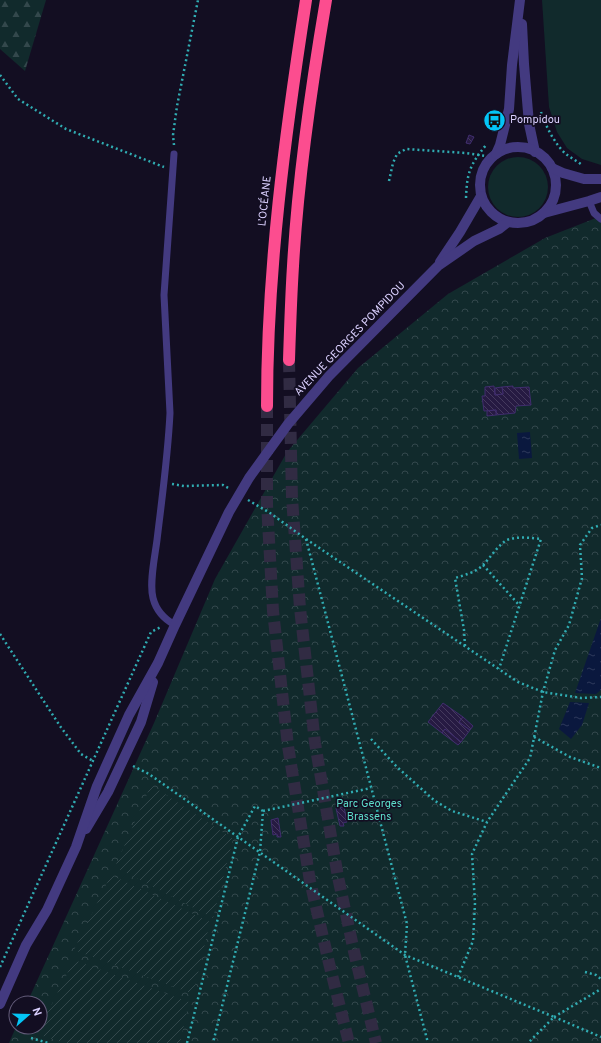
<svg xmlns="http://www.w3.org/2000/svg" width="601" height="1043" viewBox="0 0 601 1043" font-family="Overpass,sans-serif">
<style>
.grass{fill:#112a2c}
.forest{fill:url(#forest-firs)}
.park{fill:url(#park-crowns)}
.garden{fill:url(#garden-furrows)}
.water{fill:url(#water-ripples)}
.building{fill:url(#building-back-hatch);stroke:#402d6e}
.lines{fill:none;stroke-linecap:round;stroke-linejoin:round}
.motorway-tunnel{stroke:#312b43;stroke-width:12;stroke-dasharray:12 6;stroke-linecap:butt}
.path{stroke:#30acb2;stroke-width:2.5;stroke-dasharray:2 3;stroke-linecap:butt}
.service{stroke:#433a80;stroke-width:7}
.tertiary{stroke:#433a80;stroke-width:10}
.motorway{stroke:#fc4d8f;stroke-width:12}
.labels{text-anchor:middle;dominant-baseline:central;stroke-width:3.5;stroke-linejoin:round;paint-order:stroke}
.poi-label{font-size:11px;fill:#dad0fe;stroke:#130e22;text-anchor:start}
.street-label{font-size:11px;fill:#dad0fe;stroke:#130e22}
.park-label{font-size:11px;fill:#5dddca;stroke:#130e22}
</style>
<defs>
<pattern id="forest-firs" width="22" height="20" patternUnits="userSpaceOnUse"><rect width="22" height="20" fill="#112a2c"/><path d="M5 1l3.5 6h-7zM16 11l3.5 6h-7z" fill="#33484c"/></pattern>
<pattern id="park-crowns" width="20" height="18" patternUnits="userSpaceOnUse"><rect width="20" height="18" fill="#112a2c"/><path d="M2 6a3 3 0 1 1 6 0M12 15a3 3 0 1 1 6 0" fill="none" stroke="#33484c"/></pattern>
<pattern id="garden-furrows" width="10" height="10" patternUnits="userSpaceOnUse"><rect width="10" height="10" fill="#112a2c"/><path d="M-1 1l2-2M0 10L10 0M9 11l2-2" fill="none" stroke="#33484c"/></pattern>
<pattern id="water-ripples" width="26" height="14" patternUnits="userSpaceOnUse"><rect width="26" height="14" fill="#0a183e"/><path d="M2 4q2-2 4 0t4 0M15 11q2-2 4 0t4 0" fill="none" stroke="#2d395b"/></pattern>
<pattern id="building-back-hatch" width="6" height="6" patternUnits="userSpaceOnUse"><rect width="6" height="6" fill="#261a42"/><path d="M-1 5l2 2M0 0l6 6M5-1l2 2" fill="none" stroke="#453a5e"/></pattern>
</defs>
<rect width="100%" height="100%" fill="#130e22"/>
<g class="grass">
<polygon points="542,0 601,0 601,165 582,159 567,148 557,132 549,107"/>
<circle cx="518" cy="187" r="30"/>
</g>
<polygon class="forest" points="0,0 46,0 25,71 0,49"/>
<polygon class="park" points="601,216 601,1043 9,1043 16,1027 40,1027 40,1003 27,1003 154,723 215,579 287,452 358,368 448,294 545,238"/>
<g class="garden">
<polygon points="151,785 233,839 213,918 115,867"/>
<polygon points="111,875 210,922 193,994 74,950"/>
<polygon points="74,960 189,1002 180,1043 64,1043 37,1034"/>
</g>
<g class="water">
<polygon points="530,432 532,458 519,459 517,433"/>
<polygon points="601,618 601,690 596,694 575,693"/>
<polygon points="570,702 589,703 582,725 571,739 559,729"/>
</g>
<g class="building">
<polygon points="469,135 474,137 470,144 466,143"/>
<polygon points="494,386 495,395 503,394 502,387 513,386 513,388 529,387 531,405 516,406 515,413 496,415 496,410 484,411 482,396 485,396 485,387"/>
<polygon points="502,387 503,394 495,395 495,388"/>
<polygon points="496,410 496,415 487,416 487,411"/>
<polygon points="443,703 463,717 459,722 470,730 461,742 445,729 442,733 428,722"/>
<polygon points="463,717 473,726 470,730 459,722"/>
<polygon points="445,729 461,742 458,745 442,733"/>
<polygon points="344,807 347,822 343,823 344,826 340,826 336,808"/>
<polygon points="278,818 281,837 277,837 277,834 273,835 271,820"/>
</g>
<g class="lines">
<g class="motorway-tunnel">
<polyline points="289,360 292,498 300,608 315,743 338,877 355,956 376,1043"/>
<polyline points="267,406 267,504 273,611 288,746 310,881 329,963 349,1043"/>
</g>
<g class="path">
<polyline points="0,75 18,99 66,129 164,167"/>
<path d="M541,112c4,13 15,34 25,42 5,4 11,7 16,11"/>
<polyline points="174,145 173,135 177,106 198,0"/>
<polyline points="389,181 393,163 397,154 406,149 466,153 486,156"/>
<path d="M466,198c1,-26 4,-33 20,-53"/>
<polyline points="322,364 339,347"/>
<polyline points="172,484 184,486 223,485 230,489"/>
<polyline points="248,500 270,513 306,539 518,682 543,692 581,698 601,697"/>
<polyline points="306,539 407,924 405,955 428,1043"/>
<polyline points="483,565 520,606"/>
<polyline points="0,634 60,726 81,754 93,761"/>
<path d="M465,646l-1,-16 -9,-52c10,-3 21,-6 28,-13 7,-7 16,-21 24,-25 11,-4 24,-2 34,-1l-42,130"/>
<polyline points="534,737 570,757 601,768"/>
<polyline points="371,739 397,767 435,801 452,811 487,822"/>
<polyline points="133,766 149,774 405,955 554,1017 528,1043"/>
<polyline points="263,811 371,788"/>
<polyline points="0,967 151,632 161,627"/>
<polyline points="585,972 596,975 601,979"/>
<polyline points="458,977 473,941 475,903 472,854 487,822 530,758 543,692 555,650 569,625 582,578 580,545 592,528 601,525"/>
<polyline points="554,1017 601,989"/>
<polyline points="554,1017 601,1037"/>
<polyline points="31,1038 48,1043"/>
<polyline points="187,1043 238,837 255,806 263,811 260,852 213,1043"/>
</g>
<g class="service">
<path d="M174,154l-10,141 6,118c-2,42 -8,85 -13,127 -2,16 -8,43 -4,58 3,12 11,21 22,27"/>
<polyline points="589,201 594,213 601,219"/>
</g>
<g class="tertiary">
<polyline points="522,24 524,64 529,124 535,152"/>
<circle cx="518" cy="185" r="38"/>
<polyline points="496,154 500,145 509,109 512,65 520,0"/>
<polyline points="552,168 563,173 584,179 601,179"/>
<polyline points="544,213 589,201 601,197"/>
<polyline points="440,262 460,232 481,196"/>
<polyline points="86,829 108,792 141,722 153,682"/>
<polyline points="0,1004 26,945 47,910 76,847 97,786 129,715 158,663 175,625 229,512 249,478 288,424 329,376 438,266 474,241 499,229 508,222"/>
</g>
<g class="motorway">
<path d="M289,360c1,-31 2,-63 4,-94 5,-89 18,-178 33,-266"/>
<path d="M267,406c0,-137 18,-271 39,-406"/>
</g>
</g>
<defs>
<symbol id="bus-disc" viewBox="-11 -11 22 22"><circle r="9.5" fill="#04c5f6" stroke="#130e22"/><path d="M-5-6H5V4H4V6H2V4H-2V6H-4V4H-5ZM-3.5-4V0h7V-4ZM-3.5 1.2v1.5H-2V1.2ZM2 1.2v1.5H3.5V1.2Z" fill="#111"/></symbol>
</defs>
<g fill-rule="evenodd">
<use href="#bus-disc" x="482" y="108" width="25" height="25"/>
</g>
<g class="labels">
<g class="poi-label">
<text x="510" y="120">Pompidou</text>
</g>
<g class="street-label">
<text transform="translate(265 201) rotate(-84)">L’OCÉANE</text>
<text transform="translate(350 339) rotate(-46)">AVENUE GEORGES POMPIDOU</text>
</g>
<g class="park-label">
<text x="369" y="804">Parc Georges<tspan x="369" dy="13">Brassens</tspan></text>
</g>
</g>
<g transform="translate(28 1015) rotate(70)"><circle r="19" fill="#130e22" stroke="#635c7a"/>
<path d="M0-3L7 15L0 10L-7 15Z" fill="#04c5f6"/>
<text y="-6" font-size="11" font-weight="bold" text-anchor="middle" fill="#dad0fe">N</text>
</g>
</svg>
